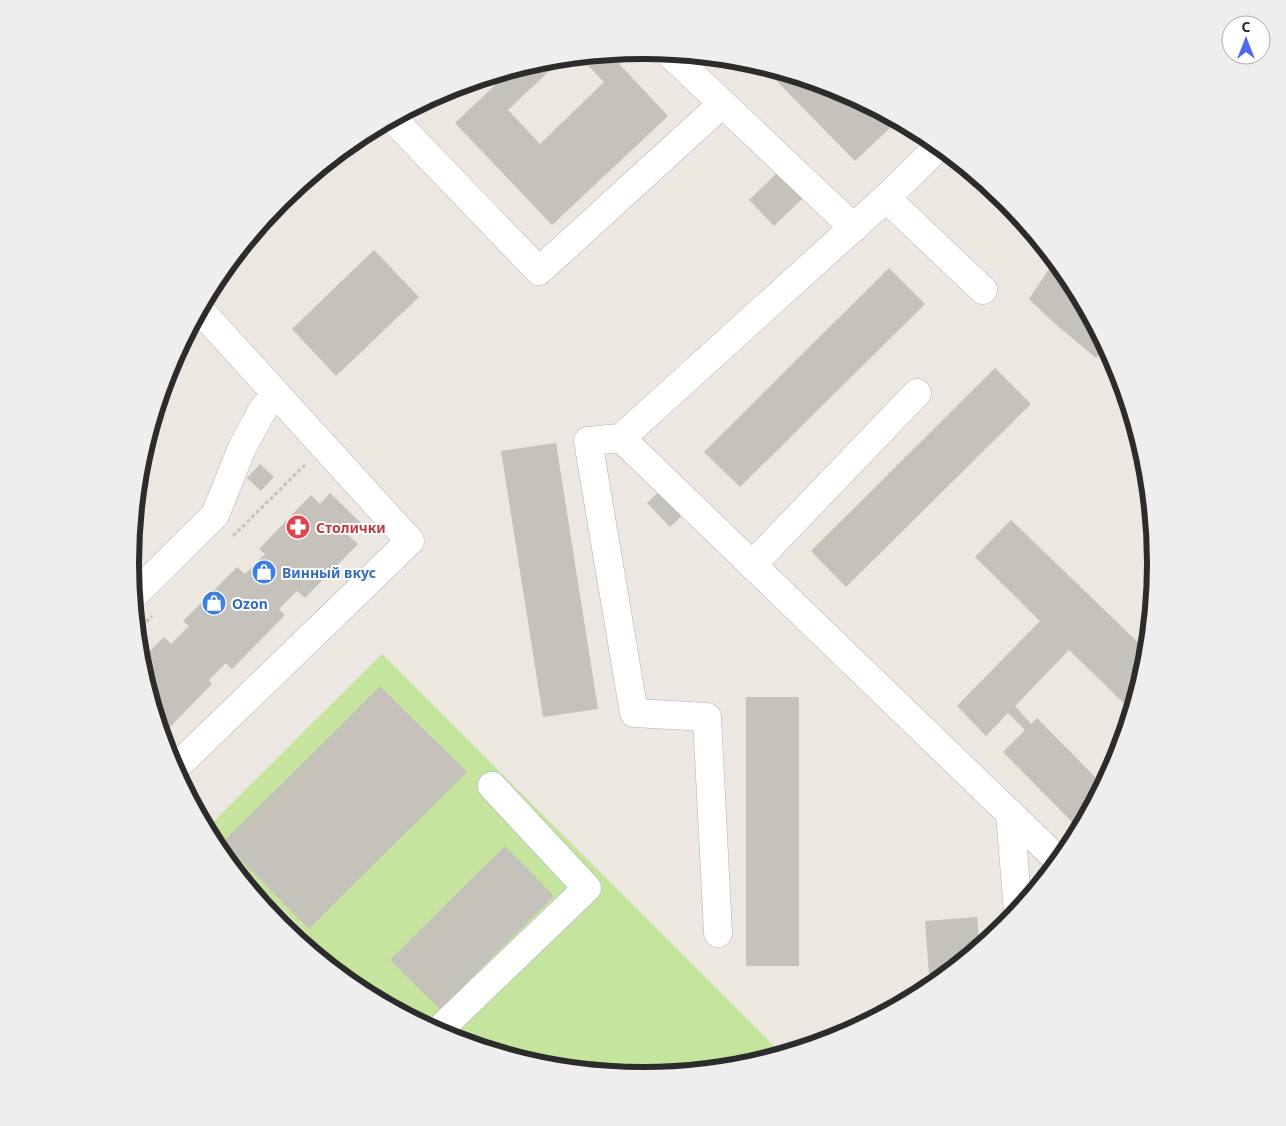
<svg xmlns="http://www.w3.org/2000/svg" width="1286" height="1126" viewBox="0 0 1286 1126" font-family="'Noto Sans',sans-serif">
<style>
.pitch{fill:#c5e49e}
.building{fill:#c5c1bb}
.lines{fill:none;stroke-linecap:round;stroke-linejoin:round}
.minor-casing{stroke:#b0b2bb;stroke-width:29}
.path{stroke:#c4c4c4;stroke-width:3;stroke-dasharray:4 2.5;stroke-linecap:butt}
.minor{stroke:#fff;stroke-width:28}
.labels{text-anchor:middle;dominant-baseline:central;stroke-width:4;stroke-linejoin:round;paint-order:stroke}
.health-label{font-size:14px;font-weight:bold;fill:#be3a42;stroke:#fff;text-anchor:start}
.shop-label{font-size:14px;font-weight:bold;fill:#366cbe;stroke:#fff;text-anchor:start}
.rim{fill:none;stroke:#2c2c2c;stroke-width:6}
</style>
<rect width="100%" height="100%" fill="#ece7e0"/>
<polygon class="pitch" points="382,654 782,1054 743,1066 643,1076 543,1066 446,1037 367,994 212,839 206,829"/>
<g class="building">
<polygon points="609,53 668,116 552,225 455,123 512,69 543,60 563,58 508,110 540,144 604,82 579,56"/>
<polygon points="762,66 840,89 874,108 892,126 855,161"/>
<polygon points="780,170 805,196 774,226 749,200"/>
<polygon points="374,250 419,297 336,376 292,329"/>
<polygon points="1055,260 1070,278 1106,347 1096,358 1053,322 1029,299"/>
<polygon points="889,268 925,304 740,487 704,452"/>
<polygon points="995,368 1031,404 846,587 811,551"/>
<polygon points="556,443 598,709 543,717 501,451"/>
<polygon points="260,464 274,477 261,491 247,478"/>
<polygon points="662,489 685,513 670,527 647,503"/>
<polygon points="330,493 361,523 349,536 358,544 305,598 297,591 279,609 285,615 232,669 226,663 209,680 212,684 162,735 140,661 164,637 171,644 189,626 183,621 237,567 245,574 265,554 259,549 311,495 320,504"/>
<polygon points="1011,520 1147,651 1146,663 1132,711 1069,650 1015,706 1031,724 1037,718 1103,785 1079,829 1003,752 1025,730 1008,713 986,736 957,706 1040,621 975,557"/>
<polygon points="380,686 467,772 309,929 223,842"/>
<rect x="746" y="697" width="53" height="269"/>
<polygon points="505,846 554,896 440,1009 390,960"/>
<polygon points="977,917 980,947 930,987 925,921"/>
</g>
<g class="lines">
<defs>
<g id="minor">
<polyline points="668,52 854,228"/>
<polyline points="392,118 539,271 722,104"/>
<polyline points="939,146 886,198 621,438 1059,861"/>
<polyline points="886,198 983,290"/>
<polyline points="621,438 588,441 634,713 707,717 718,933"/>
<polyline points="752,565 917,393"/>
<polyline points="133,596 215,515 242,448 263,409 276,395"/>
<polyline points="174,769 410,541 200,310"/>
<polyline points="1010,814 1018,911"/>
<polyline points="437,1032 587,888 492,786"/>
</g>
</defs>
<use href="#minor" class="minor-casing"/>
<g class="path">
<polyline points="233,536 307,463"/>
<polyline points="137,631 152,616"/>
</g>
<use href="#minor" class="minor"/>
</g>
<defs>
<symbol id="pharmacy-disc" viewBox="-11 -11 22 22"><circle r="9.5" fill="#e0444e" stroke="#fff"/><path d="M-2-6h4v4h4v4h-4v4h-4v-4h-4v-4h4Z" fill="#fff"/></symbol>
<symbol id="shop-disc" viewBox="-11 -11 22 22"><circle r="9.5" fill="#3f7fe0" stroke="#fff"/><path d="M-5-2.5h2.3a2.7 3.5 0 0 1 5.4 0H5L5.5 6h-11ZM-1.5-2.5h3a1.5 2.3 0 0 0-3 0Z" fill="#fff"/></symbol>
</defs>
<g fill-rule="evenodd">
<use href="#pharmacy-disc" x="284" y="513" width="28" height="28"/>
<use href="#shop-disc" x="250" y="558" width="28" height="28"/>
<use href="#shop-disc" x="200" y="589" width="28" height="28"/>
</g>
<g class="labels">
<g class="health-label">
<text x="316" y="527">Столички</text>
</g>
<g class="shop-label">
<text x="282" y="572">Винный вкус</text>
<text x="232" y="603">Ozon</text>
</g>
</g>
<path d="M0 0H1286V1126H0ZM139 563a504 504 0 1 1 1008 0a504 504 0 1 1-1008 0Z" fill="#eee" fill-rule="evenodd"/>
<path class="rim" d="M139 563a504 504 0 1 1 1008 0a504 504 0 1 1-1008 0Z"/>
<g transform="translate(1246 40)"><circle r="24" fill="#ffffff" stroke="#ababab"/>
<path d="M0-4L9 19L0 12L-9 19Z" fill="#4e69eb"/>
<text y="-8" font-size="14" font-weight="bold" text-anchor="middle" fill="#2c2c2c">С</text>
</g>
</svg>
